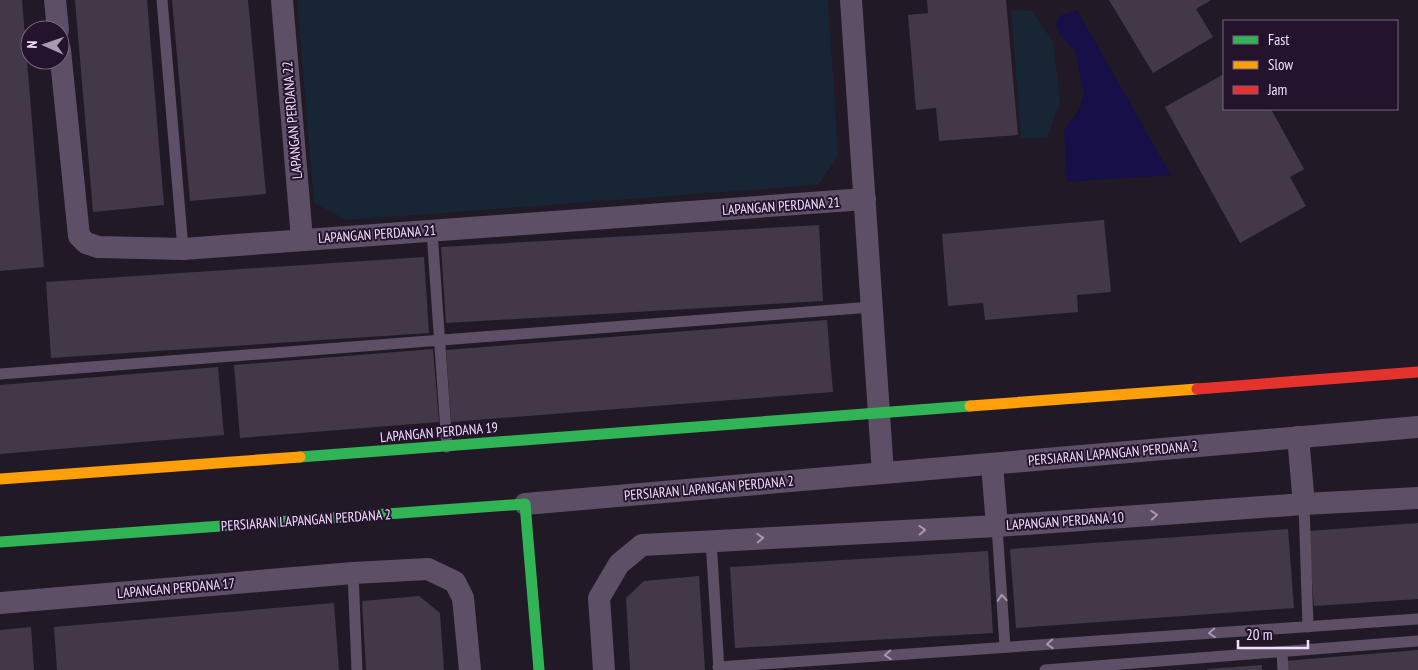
<svg xmlns="http://www.w3.org/2000/svg" width="1418" height="670" viewBox="0 0 1418 670" font-family="'PT Sans Narrow',sans-serif">
<style>
.green{fill:#182534}
.water{fill:#170f47}
.building{fill:#423847}
.lines{fill:none;stroke-linecap:round;stroke-linejoin:round}
.lane{stroke:#5c4f66;stroke-width:11}
.street{stroke:#5c4f66;stroke-width:22}
.fast{stroke:#30b455;stroke-width:11}
.slow{stroke:#ff9f0a;stroke-width:11}
.jam{stroke:#e5322d;stroke-width:11}
.oneway{stroke:#a797b2}
.labels{text-anchor:middle;dominant-baseline:central;stroke-width:4;stroke-linejoin:round;paint-order:stroke}
.street-label{font-size:14px;fill:#f2dffe;stroke:#24132c}
</style>
<rect width="100%" height="100%" fill="#221926"/>
<g class="green">
<polygon points="297,0 828,0 838,156 818,185 347,220 314,203"/>
<polygon points="1011,10 1032,11 1053,42 1060,102 1047,138 1021,138"/>
</g>
<polygon class="water" points="1077,10 1171,175 1067,182 1064,130 1079,110 1084,93 1075,50 1061,37 1056,27 1059,16"/>
<g class="building">
<polygon points="0,0 22,0 44,267 0,271"/>
<polygon points="75,0 147,0 164,205 93,212"/>
<polygon points="172,0 248,0 266,194 190,201"/>
<polygon points="927,0 1006,0 1018,135 939,141 936,108 916,110 908,15 928,13"/>
<polygon points="1109,0 1211,0 1196,9 1213,37 1153,73"/>
<polygon points="1224,74 1224,109 1271,109 1304,169 1290,177 1306,206 1240,243 1165,107"/>
<polygon points="1104,220 1111,292 1077,295 1078,312 985,320 983,303 948,306 942,234"/>
<polygon points="819,225 823,301 446,323 441,247"/>
<polygon points="424,257 429,333 51,358 46,282"/>
<polygon points="827,320 833,392 451,422 446,350"/>
<polygon points="433,349 439,422 240,438 234,365"/>
<polygon points="218,367 224,435 0,454 0,385"/>
<polygon points="1418,523 1418,599 1314,606 1308,531"/>
<polygon points="1288,529 1294,608 1016,628 1010,549"/>
<polygon points="988,551 993,633 735,648 730,567"/>
<polygon points="699,576 705,670 630,670 626,598 644,581"/>
<polygon points="419,596 440,613 444,670 366,670 362,601"/>
<polygon points="334,603 339,670 57,670 54,627"/>
<polygon points="31,627 34,670 0,670 0,630"/>
<polygon points="1418,650 1418,670 1284,670 1284,661"/>
<polygon points="1262,665 1262,670 1208,670 1207,669"/>
</g>
<g class="lines">
<g class="lane">
<polyline points="162,0 183,249"/>
<polyline points="432,231 447,447"/>
<polyline points="0,374 872,307"/>
<polyline points="1304,504 1308,627"/>
<polyline points="997,526 1005,647"/>
<polyline points="711,540 719,670"/>
<polyline points="353,573 357,670"/>
<polyline points="1282,652 1283,670"/>
<polyline points="718,667 1418,619"/>
<polyline points="1045,670 1418,641"/>
</g>
<g class="street">
<polyline points="55,0 58,30"/>
<polyline points="282,0 302,239"/>
<polyline points="851,0 883,473"/>
<polyline points="60,50 79,236 86,243 98,247 183,249 865,199"/>
<polyline points="1298,437 1304,504"/>
<polyline points="992,464 997,526"/>
<polyline points="525,504 1418,427"/>
<polyline points="0,603 353,573 428,569 455,582 463,598 470,670"/>
<polyline points="604,670 599,598 619,564 642,545 997,526 1304,504 1418,498"/>
</g>
<g class="fast">
<polyline points="300,457 970,406"/>
<polyline points="0,542 525,504 539,670"/>
</g>
<g class="slow">
<polyline points="970,406 1197,389"/>
<polyline points="0,479 300,457"/>
</g>
<polyline class="jam" points="1197,389 1418,372"/>
</g>
<defs><path id="oneway-chevron" d="M-2-3.5L2.5 0L-2 3.5" fill="none" stroke-width="1.6" stroke-linecap="round" stroke-linejoin="round" transform="scale(1.25)"/></defs>
<g class="oneway">
<use href="#oneway-chevron" transform="translate(1154 515) rotate(-4)"/>
<use href="#oneway-chevron" transform="translate(922 530) rotate(-3)"/>
<use href="#oneway-chevron" transform="translate(760 538) rotate(-3)"/>
<use href="#oneway-chevron" transform="translate(1002 598) rotate(-94)"/>
<use href="#oneway-chevron" transform="translate(1212 633) rotate(176)"/>
<use href="#oneway-chevron" transform="translate(1050 644) rotate(176)"/>
<use href="#oneway-chevron" transform="translate(888 655) rotate(176)"/>
</g>
<g class="labels">
<g class="street-label">
<text transform="translate(292 120) rotate(-95)">LAPANGAN PERDANA 22</text>
<text transform="translate(781 206) rotate(-4)">LAPANGAN PERDANA 21</text>
<text transform="translate(377 234) rotate(-4)">LAPANGAN PERDANA 21</text>
<text transform="translate(439 432) rotate(-5)">LAPANGAN PERDANA 19</text>
<text transform="translate(1113 453) rotate(-5)">PERSIARAN LAPANGAN PERDANA 2</text>
<text transform="translate(709 488) rotate(-5)">PERSIARAN LAPANGAN PERDANA 2</text>
<text transform="translate(306 520) rotate(-4)">PERSIARAN LAPANGAN PERDANA 2</text>
<text transform="translate(1065 521) rotate(-4)">LAPANGAN PERDANA 10</text>
<text transform="translate(176 588) rotate(-5)">LAPANGAN PERDANA 17</text>
</g>
</g>
<rect x="1223" y="20" width="175" height="90" fill="#24132c" stroke="#766580"/>
<rect x="1233" y="36" width="25" height="8" fill="#30b455" stroke="#766580"/>
<text x="1268" y="45" font-size="15" fill="#f2dffe">Fast</text>
<rect x="1233" y="61" width="25" height="8" fill="#ff9f0a" stroke="#766580"/>
<text x="1268" y="70" font-size="15" fill="#f2dffe">Slow</text>
<rect x="1233" y="86" width="25" height="8" fill="#e5322d" stroke="#766580"/>
<text x="1268" y="95" font-size="15" fill="#f2dffe">Jam</text>
<g transform="translate(45 45) rotate(272)"><circle r="24" fill="#24132c" stroke="#766580"/>
<path d="M0-4L9 19L0 12L-9 19Z" fill="#a99ab2"/>
<text y="-8" font-size="14" font-weight="bold" text-anchor="middle" fill="#f2dffe">N</text>
</g>
<path d="M1238 640v8h70v-8" fill="none" stroke="#f2dffe" stroke-width="2.5"/>
<text x="1246" y="640" font-size="15" fill="#f2dffe" stroke="#24132c" stroke-width="4" paint-order="stroke">20 m</text>
</svg>
